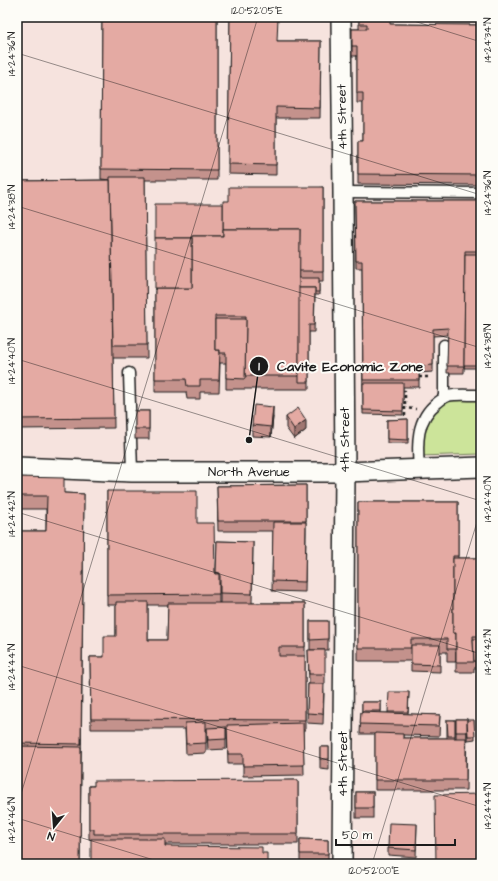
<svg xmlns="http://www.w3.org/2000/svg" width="498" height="881" viewBox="0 0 498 881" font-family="'Architects Daughter',sans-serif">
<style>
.built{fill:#f6e3de}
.green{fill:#cce49a;stroke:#74805b}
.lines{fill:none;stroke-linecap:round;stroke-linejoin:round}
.lane-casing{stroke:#1c1c1c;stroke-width:13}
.street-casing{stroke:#1c1c1c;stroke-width:22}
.path{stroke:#1c1c1c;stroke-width:2.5;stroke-dasharray:3 3;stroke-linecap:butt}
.lane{stroke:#fdfcf7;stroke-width:10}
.street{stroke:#fdfcf7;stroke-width:19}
.wall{fill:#c4928c;stroke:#1c1c1c;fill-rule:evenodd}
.shaded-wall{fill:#a07772;stroke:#1c1c1c}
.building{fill:#e4aaa3;stroke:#1c1c1c}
.ticks{fill:none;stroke:#1c1c1c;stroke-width:1;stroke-opacity:0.45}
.labels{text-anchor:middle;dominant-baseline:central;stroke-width:4;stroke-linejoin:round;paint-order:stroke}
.street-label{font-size:13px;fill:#1c1c1c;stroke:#fdfcf7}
.leader{fill:none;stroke:#1c1c1c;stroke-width:1.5}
.callout-dot{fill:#1c1c1c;stroke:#fdfcf7;stroke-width:1.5}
.mark-label{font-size:12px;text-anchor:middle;font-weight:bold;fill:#fff}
.callout-label{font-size:14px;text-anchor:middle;font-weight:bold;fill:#1c1c1c;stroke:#fdfcf7;stroke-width:4;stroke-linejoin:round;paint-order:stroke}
.neatline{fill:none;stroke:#1c1c1c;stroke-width:1.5}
.ticks-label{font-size:10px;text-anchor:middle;fill:#1c1c1c}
</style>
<rect width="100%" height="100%" fill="#fdfcf7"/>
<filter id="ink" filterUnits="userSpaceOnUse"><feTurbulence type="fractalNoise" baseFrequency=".025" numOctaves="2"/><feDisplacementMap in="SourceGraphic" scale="8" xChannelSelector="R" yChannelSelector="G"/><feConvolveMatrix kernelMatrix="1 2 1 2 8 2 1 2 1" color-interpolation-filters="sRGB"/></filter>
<g filter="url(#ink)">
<rect class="built" x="17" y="17" width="464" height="847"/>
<polygon class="green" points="477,397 477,418 481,419 481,454 419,456 420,430 444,399"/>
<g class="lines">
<defs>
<g id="lane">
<polyline points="343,192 481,193"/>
<polyline points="444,345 444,397"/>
<polyline points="129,373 132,472"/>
<path d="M419,469c-2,-25 -3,-50 18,-66 4,-3 7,-6 11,-7 8,-2 19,-1 28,-1"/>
</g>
<g id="street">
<polyline points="341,17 343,192 345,472 342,864"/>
<polyline points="17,467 132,472 345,472 481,467"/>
</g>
</defs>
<use href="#lane" class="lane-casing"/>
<use href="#street" class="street-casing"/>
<g class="path">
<polyline points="419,377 431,377"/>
<polyline points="478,382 478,375 481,372"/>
<polyline points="403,391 405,391 405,422"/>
<polyline points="403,408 416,409"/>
</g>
<use href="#lane" class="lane"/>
<use href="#street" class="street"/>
</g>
<g class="wall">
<polygon points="102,17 217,17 217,180 145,180 147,358 113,358 114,428 17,429 17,181 110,180 101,179"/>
<polygon points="230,17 278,41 321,41 320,118 276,118 276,175 228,174"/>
<polygon points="359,17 390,24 481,25 481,185 358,184 358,141 363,141 363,103 357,103 357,56 352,56 352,29 359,29"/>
<polygon points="323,187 323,281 319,281 319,295 315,295 314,332 309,332 309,389 226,389 226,363 220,363 219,392 200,392 200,399 187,399 186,392 155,392 155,291 229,201"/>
<polygon points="355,201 481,201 481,368 464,368 465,283 464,373 447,373 448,335 433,336 433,372 419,373 419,387 403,387 403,415 363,414 362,268 356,268"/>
<polygon points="481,383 481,404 479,399 479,387"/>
<rect x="135" y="411" width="14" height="28"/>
<polygon points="273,417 271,437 252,436 252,425"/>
<polygon points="286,417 306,430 294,439 286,428"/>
<polygon points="408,419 408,443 387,443 387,420"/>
<polygon points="17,477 64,493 84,494 80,864 17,864 17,531 46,531 46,509 17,509"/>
<polygon points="306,485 306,533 305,592 272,591 273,531 218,531 217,486"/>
<path d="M107,491l90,32 18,51h1l1,-33 36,1 -1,61h53v127h-2l1,45 -61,1v-12h-15l-1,-35h-1v20l-18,1 -1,-21h-1v24l-20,1 -1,-25h-94l-1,-72h14l12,-21v-31h-9zM219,583h1v20h-1zM148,605h20l-1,35h-19z"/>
<polygon points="358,502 458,502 458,558 481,558 481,668 474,668 474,672 456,672 456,652 456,662 447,662 447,652 440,652 440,672 411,671 411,661 358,661"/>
<rect x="310" y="621" width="18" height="29"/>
<polygon points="308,650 325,674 325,684 323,684 324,694 323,724 307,723 308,684 309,684"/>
<rect x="477" y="675" width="4" height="30"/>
<polygon points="409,692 408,714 440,715 439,736 403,735 403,738 447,738 447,720 455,720 455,738 456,738 456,719 467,719 466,790 375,790 375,734 360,734 361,712 362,712 362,702 381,702 381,713 388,713 388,712"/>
<polygon points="474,720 475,739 468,740 467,724"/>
<polygon points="320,747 329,747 329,770 320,769"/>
<polygon points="298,780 298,844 165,844 165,846 262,853 267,864 89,839 89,786"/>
<rect x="356" y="792" width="17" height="26"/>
<polygon points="417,824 416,857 388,855 388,848"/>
<polygon points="300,839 328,840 328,864 300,864"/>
</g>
<g class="shaded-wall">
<polygon points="273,407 273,417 271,437 271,427"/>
<polygon points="306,420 306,430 294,439 294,429"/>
</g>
<g class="building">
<polygon points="102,17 217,17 217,170 101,169"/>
<polygon points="230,17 278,17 277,41 321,41 320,108 276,107 276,165 228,164"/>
<polygon points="359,17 390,17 390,24 481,25 481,175 358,174 358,141 363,141 363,93 357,93 357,46 352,46 352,29 367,29 367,24 359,24"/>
<polygon points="110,177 145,177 147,345 113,345"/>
<polygon points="110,180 114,418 17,419 17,181"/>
<polygon points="229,187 323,187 323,271 299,271 300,229 223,229 223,201 229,201"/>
<polygon points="355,201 481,201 481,251 465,251 464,366 447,366 448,328 433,329 433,365 419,366 419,380 363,380 362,261 356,261"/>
<polygon points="155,204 223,204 223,236 192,236 192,238 155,238"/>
<polygon points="223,229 300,229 299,376 245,376 246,316 215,316 215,350 220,350 219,380 200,380 200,386 187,386 186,379 155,379 155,288 192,288 192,236 223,236"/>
<polygon points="155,238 192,238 192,288 155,288 155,290"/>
<polygon points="465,254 481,254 481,365 464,365"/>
<polygon points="299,278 319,278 319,292 315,292 315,288 299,288"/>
<polygon points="299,288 315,288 314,325 309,325 309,382 299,382"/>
<polygon points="215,319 246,319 245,379 226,378 226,353 220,353 220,350 215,350"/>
<polygon points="363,383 403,383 403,411 363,410"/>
<polygon points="481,383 481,397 479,392 479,387"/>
<polygon points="254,405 273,407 271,427 252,425"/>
<polygon points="298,408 306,420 294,429 286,417"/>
<rect x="135" y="411" width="14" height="18"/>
<polygon points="408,419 408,440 387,439 387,420"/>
<polygon points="17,477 64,478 64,493 84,494 81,744 17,743 17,531 46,531 47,496 17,496"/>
<polygon points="306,485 306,521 218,521 217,486"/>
<polygon points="107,491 197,491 197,523 214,523 215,574 219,574 219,594 107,595"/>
<polygon points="358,502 458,502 458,556 453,556 453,633 456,633 456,649 447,649 447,639 411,639 411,648 358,648"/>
<polygon points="273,522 306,522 305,582 272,581"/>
<polygon points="217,541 253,542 252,594 220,593 220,573 216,572"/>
<polygon points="453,558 481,558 481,636 473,636 474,662 456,662 456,633 453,633"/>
<polygon points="116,602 148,602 148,640 167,640 168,603 305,603 305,647 279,647 279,656 305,656 305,720 91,719 90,657 104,657 104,636 116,636"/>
<polygon points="310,621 328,621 328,639 310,640"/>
<polygon points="473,639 481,639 481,661 474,661"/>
<polygon points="411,645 440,645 440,665 411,664"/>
<polygon points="308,650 325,650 325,674 309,674"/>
<rect x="477" y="675" width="4" height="20"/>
<polygon points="308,684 324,684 323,714 307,713"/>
<polygon points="389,692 409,692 408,712 388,712"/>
<rect x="362" y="702" width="19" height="9"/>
<polygon points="361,712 440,715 439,726 360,724"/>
<rect x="456" y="719" width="11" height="13"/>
<polygon points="447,720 455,720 455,736 448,736"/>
<polygon points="467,720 474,720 475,736 468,736"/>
<polygon points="206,722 206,743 186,744 185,723"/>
<polygon points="303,723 304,765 243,766 243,754 228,754 227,725"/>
<polygon points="226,727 226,739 208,740 207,728"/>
<polygon points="375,733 403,734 403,738 466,738 466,780 375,780"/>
<polygon points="17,746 81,747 80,863 17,862"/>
<rect x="320" y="747" width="9" height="12"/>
<polygon points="298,780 298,834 94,834 94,829 89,829 89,786 94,786 94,781"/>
<rect x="356" y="792" width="17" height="16"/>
<polygon points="481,794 481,864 436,864 435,795"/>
<polygon points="389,823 417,824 416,850 388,848"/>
<polygon points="91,839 165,839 165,846 262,847 262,853 267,853 267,864 91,864"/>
<polygon points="300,839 328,840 328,854 300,854"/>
</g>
</g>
<path class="ticks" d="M401,17l80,25M17,53l464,142M17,206l464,142M17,359l464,142M17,512l464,142M17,665l464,142M17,807l241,-790M17,818l150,46M372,864l109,-355"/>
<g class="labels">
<g class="street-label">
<text transform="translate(342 117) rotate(-91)">4th Street</text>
<text transform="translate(345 440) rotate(-90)">4th Street</text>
<text x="249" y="472">North Avenue</text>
<text transform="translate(343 764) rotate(-90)">4th Street</text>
</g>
</g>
<path class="leader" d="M249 440L259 366"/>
<g class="callout-dot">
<circle cx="249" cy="440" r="4"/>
<circle cx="259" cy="366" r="10"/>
</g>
<g class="mark-label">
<text x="259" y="370">1</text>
</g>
<g class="callout-label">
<text x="350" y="371">Cavite Economic Zone</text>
</g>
<rect width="498" height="881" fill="none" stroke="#fdfcf7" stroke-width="44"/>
<g transform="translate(54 827) rotate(197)" stroke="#fdfcf7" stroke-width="3" paint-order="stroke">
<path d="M0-3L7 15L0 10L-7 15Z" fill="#1c1c1c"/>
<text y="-6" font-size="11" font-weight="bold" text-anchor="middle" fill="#1c1c1c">N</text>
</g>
<path d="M336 839v6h119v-6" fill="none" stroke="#1c1c1c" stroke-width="2"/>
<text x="342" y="839" font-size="12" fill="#1c1c1c" stroke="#fdfcf7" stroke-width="3" paint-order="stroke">50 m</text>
<rect x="22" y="22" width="454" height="837" class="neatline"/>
<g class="ticks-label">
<text x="257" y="14">120°52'05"E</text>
<text transform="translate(487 40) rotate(-90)" y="4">14°24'34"N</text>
<text transform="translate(11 54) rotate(-90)" y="4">14°24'36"N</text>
<text transform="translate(487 193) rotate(-90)" y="4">14°24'36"N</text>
<text transform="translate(11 207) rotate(-90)" y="4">14°24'38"N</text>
<text transform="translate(487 346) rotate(-90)" y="4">14°24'38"N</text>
<text transform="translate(11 361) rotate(-90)" y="4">14°24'40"N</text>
<text transform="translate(487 499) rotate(-90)" y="4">14°24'40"N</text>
<text transform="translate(11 514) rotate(-90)" y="4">14°24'42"N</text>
<text transform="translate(487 652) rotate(-90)" y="4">14°24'42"N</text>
<text transform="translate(11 667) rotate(-90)" y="4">14°24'44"N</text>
<text transform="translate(487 806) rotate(-90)" y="4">14°24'44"N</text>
<text transform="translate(11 820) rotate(-90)" y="4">14°24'46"N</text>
<text x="374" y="874">120°52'00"E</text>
</g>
</svg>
